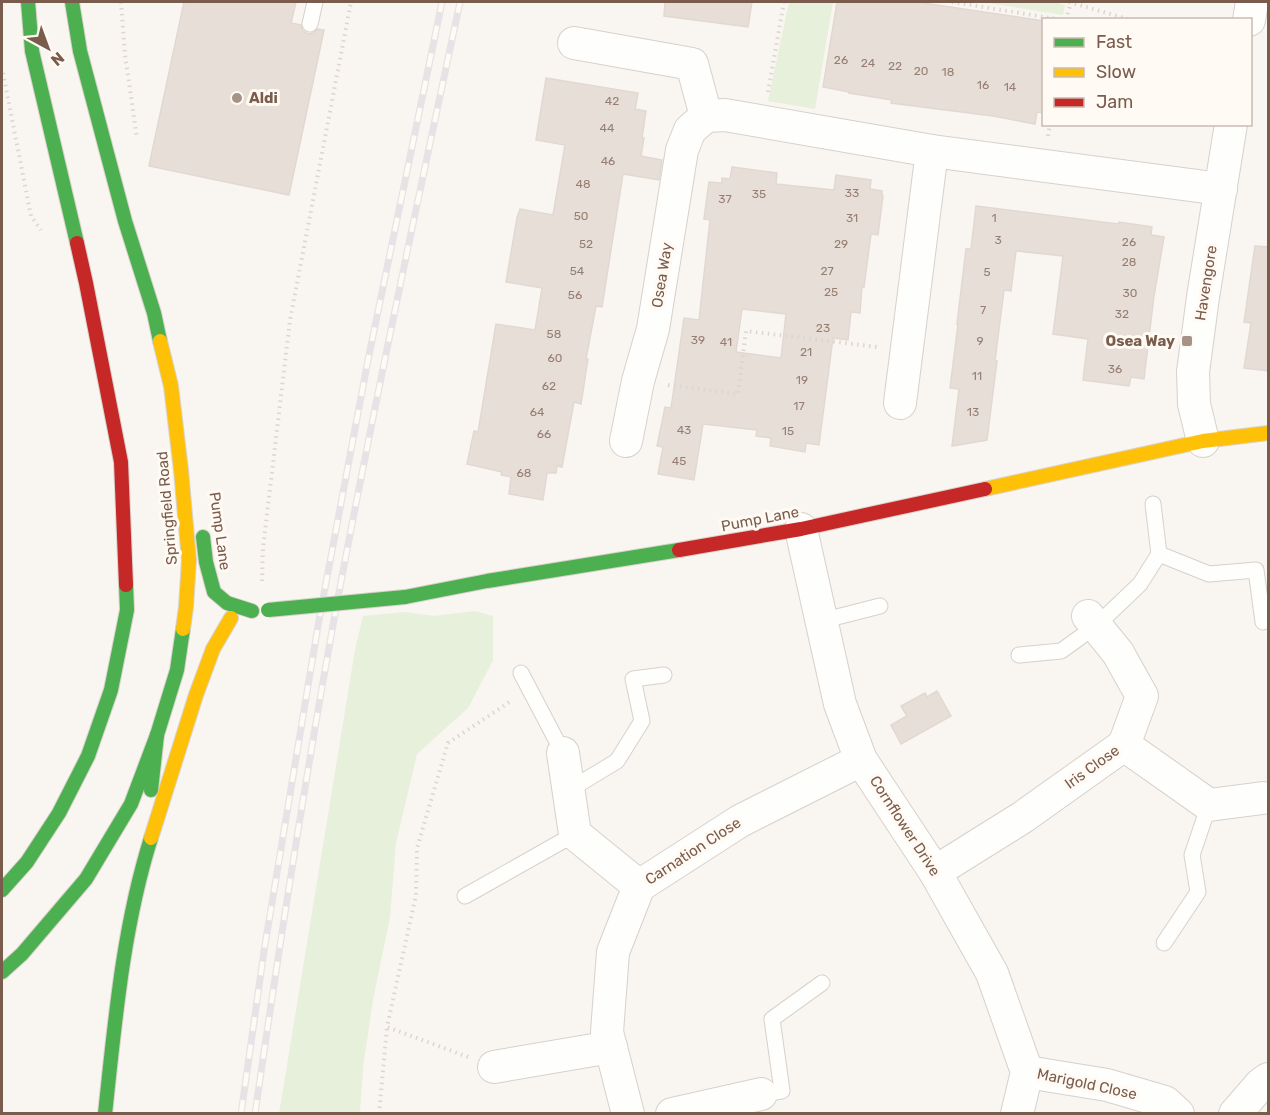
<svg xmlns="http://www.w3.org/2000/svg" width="1270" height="1115" viewBox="0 0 1270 1115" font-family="Rubik,sans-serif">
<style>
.green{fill:#e7f0db}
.building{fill:#e6ded7;stroke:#e2d8d2;stroke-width:1.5;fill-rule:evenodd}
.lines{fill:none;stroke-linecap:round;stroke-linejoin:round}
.lane-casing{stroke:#d7d1cb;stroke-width:17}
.street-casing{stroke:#d7d1cb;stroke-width:34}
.fast-casing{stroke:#d9d2cb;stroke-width:16}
.slow-casing{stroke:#d9d2cb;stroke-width:16}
.jam-casing{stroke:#d9d2cb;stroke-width:16}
.path{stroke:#dcd5d0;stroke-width:4;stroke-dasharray:1.5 4.5;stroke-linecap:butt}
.lane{stroke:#fefefd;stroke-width:15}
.street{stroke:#fefefd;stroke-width:32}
.fast{stroke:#4caf50;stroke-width:14}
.slow{stroke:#ffc107;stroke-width:14}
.jam{stroke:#c62828;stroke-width:14}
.rail-casing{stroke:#e6e3e7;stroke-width:7}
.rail{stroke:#fffaf3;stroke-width:4.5;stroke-dasharray:14;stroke-linecap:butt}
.fast-bridge-casing{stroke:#d9d2cb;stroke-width:16;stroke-linecap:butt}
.fast-bridge{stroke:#4caf50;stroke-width:14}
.poi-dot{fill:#a69286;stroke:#fffaf3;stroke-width:2}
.labels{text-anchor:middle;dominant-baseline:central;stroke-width:6;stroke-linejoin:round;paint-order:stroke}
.number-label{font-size:12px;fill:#977e72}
.poi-label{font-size:15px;font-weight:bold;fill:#7a5c4d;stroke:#fffaf3;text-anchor:start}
.street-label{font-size:15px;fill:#7a5c4d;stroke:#fffaf3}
</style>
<rect width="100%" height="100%" fill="#f9f5f0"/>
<g class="green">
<polygon points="789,2 833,2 815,109 768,101"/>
<polygon points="982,2 1054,2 1065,5 1063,15"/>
<polygon points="475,611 493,616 493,660 468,708 417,754 396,843 390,917 373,1000 363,1067 360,1113 279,1114 355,650 363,616 405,612 434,616"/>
</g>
<g class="building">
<polygon points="184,2 296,2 291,23 301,25 303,31 308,34 313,33 318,29 324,30 289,195 149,166"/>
<polygon points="665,2 752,2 748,27 664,16"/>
<polygon points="837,2 917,2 1044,21 1044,113 1037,112 1035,124 993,116 891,103 892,100 849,93 849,92 823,87"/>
<polygon points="546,78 638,93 635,109 646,111 642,138 644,138 641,156 662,160 659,180 623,174 602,307 596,306 586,359 588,359 581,404 574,402 562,467 557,466 556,473 547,473 543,500 509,494 511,477 501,475 502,472 467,464 474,431 478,432 496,324 535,330 542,288 506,282 517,218 520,209 553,215 565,145 536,140"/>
<path d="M732,167l45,6 -1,11 58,6 2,-15 35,5 -1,9 12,2v5h1l-5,39 -7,-1 -7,53h-2l-2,26 -9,-1 -3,28 -15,-2 -14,107 -13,-2 -1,9 -35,-6 1,-8 -15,-2 1,-6 -54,-6 -9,56 -36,-6 5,-27 -6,-1 8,-39 6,1 13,-90 15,2 11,-100 -6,-1 5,-37 13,1v-5l8,1zM742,309l44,5 -5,44 -45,-6z"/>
<polygon points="976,206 1118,224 1119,222 1152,227 1151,235 1164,237 1154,296 1144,379 1131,377 1129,386 1083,380 1088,339 1053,334 1063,256 1016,251 1011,291 1004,290 995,361 997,361 987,440 952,446 959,389 950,388 958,324 957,324 966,249 971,249"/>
<polygon points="1255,246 1269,247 1269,371 1244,368 1251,323 1244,322"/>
<polygon points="937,691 951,716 901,744 891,725 907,716 901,706 925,693 927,697"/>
</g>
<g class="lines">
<defs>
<g id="lane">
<polyline points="310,24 315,2"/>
<polyline points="1159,554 1209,574 1256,570 1263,622"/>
<polyline points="821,621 880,606"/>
<polyline points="1019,655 1061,651 1096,626 1140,584 1159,554 1153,504"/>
<polyline points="521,673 563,753"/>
<polyline points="569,790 617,761 642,721 633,679 664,675"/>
<polyline points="465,896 575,834"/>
<polyline points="1164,943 1198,892 1192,855 1209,805"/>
<polyline points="761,1094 782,1091 772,1019 822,983"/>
</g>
<g id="street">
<polyline points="1249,20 1252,2"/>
<polyline points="574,43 692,64 706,116"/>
<polyline points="900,403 932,151"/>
<polyline points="626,441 638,381 653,329 682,150 690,130 706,116 725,115 932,151 1221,189"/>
<polyline points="1203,441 1194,404 1193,372 1203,297 1231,124"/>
<polyline points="801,529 840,704 861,760 935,872 992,973 1027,1072 1017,1114"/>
<polyline points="1124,745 1209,805 1263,798"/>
<polyline points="563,753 575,834 639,886"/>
<polyline points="935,872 1023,817 1124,745 1142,696 1118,653 1088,616"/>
<polyline points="494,1067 611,1047"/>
<polyline points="1027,1072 1107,1085 1165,1102 1178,1114"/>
<polyline points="628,1114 607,1032 613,952 639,886 740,821 861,760"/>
<polyline points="672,1114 761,1094"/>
<polyline points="1235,1114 1261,1084 1268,1079"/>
</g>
<g id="fast">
<polyline points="28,2 32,51 77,243"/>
<polyline points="72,2 80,51 125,221 154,313 160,341"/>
<polyline points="203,537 206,562 214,592 227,603 252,611"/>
<polyline points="405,597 487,581 679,550"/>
<polyline points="151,790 157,735"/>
<polyline points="2,890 27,862 59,813 88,756 111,690 127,610 126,585"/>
<polyline points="2,972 22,954 86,879 131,804 157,735 177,670 183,629"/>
<path d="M105,1114c10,-93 18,-187 46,-276"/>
</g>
<g id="slow">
<polyline points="160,341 171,386 181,470 189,560 186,607 183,629"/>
<polyline points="985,489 1203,441 1268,433"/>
<polyline points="151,838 196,695 213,649 231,618"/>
</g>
<g id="jam">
<polyline points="77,243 86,283 121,462 126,585"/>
<polyline points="679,550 801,529 985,489"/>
</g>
</defs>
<use href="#lane" class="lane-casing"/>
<use href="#street" class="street-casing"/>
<use href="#fast" class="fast-casing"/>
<use href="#slow" class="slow-casing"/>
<use href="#jam" class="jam-casing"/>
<g class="path">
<polyline points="121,2 125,55 137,138"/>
<polyline points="952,2 1063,20"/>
<polyline points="1069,2 1131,20"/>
<polyline points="1066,20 1071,2"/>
<polyline points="3,73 31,216 41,230"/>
<polyline points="768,92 784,2"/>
<polyline points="1048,136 1050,124"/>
<polyline points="668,385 738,394 746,331 877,347"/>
<polyline points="262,581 263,548 290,320 351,2"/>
<polyline points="468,1057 387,1027 416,895 417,848 448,743 511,701"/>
<polyline points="379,1114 387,1027"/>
</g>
<use href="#lane" class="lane"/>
<use href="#street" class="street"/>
<use href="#fast" class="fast"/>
<use href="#slow" class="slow"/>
<use href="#jam" class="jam"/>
<defs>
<g id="rail">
<polyline points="241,1114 264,951 319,620 368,360 442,2"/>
<path d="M255,1114c24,-167 50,-334 80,-500 38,-205 82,-409 125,-612"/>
</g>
</defs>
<use href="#rail" class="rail-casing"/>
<use href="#rail" class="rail"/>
<defs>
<polyline id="fast-bridge" points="268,610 405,597"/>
</defs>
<use href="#fast-bridge" class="fast-bridge-casing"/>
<use href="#fast-bridge" class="fast-bridge"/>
</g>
<g class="poi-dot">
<circle cx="237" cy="98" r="6"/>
<rect x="1181" y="335" width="12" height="12" rx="3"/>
</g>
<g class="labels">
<g class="number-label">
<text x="841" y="60">26</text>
<text x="868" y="63">24</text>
<text x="895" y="66">22</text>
<text x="921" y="71">20</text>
<text x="948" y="72">18</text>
<text x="983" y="85">16</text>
<text x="1010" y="87">14</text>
<text x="612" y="101">42</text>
<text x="607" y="128">44</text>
<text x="608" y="161">46</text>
<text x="583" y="184">48</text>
<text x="852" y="193">33</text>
<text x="759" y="194">35</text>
<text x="725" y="199">37</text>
<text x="581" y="216">50</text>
<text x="852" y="218">31</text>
<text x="994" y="218">1</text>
<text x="998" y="240">3</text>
<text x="1129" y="242">26</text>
<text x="586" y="244">52</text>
<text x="841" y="244">29</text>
<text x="1129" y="262">28</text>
<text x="577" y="271">54</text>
<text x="827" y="271">27</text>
<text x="987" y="272">5</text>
<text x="831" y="292">25</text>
<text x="1130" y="293">30</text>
<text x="575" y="295">56</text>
<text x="983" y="310">7</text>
<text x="1122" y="314">32</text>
<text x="823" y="328">23</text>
<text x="554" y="334">58</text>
<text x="698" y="340">39</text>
<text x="980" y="341">9</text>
<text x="726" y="342">41</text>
<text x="806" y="352">21</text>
<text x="555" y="358">60</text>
<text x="1115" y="369">36</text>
<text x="977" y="376">11</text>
<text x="802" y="380">19</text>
<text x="549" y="386">62</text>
<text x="799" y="406">17</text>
<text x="537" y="412">64</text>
<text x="973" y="412">13</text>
<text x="684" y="430">43</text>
<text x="788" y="431">15</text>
<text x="544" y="434">66</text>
<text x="679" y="461">45</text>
<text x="524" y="473">68</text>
</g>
<g class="poi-label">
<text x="249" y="98">Aldi</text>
<text x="1175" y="341" text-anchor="end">Osea Way</text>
</g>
<g class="street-label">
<text transform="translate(662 275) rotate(-81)">Osea Way</text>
<text transform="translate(1206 283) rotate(-81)">Havengore</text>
<text transform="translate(167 508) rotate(-95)">Springfield Road</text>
<text transform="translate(760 519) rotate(-11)">Pump Lane</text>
<text transform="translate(220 531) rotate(82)">Pump Lane</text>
<text transform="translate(1092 767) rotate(-36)">Iris Close</text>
<text transform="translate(905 826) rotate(57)">Cornflower Drive</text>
<text transform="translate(693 851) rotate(-33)">Carnation Close</text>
<text transform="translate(1087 1084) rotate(12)">Marigold Close</text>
</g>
</g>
<rect width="1270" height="1115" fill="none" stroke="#7a5c4d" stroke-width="6"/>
<rect x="1042" y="18" width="210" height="108" fill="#fffaf3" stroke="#cabbb1" stroke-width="1.5"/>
<rect x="1054" y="38" width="30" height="9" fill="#4caf50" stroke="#cabbb1" stroke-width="1.5"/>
<text x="1096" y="48" font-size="18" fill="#7a5c4d">Fast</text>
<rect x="1054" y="68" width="30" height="9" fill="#ffc107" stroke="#cabbb1" stroke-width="1.5"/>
<text x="1096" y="78" font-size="18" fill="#7a5c4d">Slow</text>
<rect x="1054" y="98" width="30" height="9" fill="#c62828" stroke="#cabbb1" stroke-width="1.5"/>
<text x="1096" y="108" font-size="18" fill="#7a5c4d">Jam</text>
<g transform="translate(48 48) rotate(139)" stroke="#fffaf3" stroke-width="4.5" paint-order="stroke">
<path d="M0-4.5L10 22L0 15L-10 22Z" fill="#7a5c4d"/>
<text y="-9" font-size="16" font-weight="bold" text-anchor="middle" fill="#7a5c4d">N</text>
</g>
</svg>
